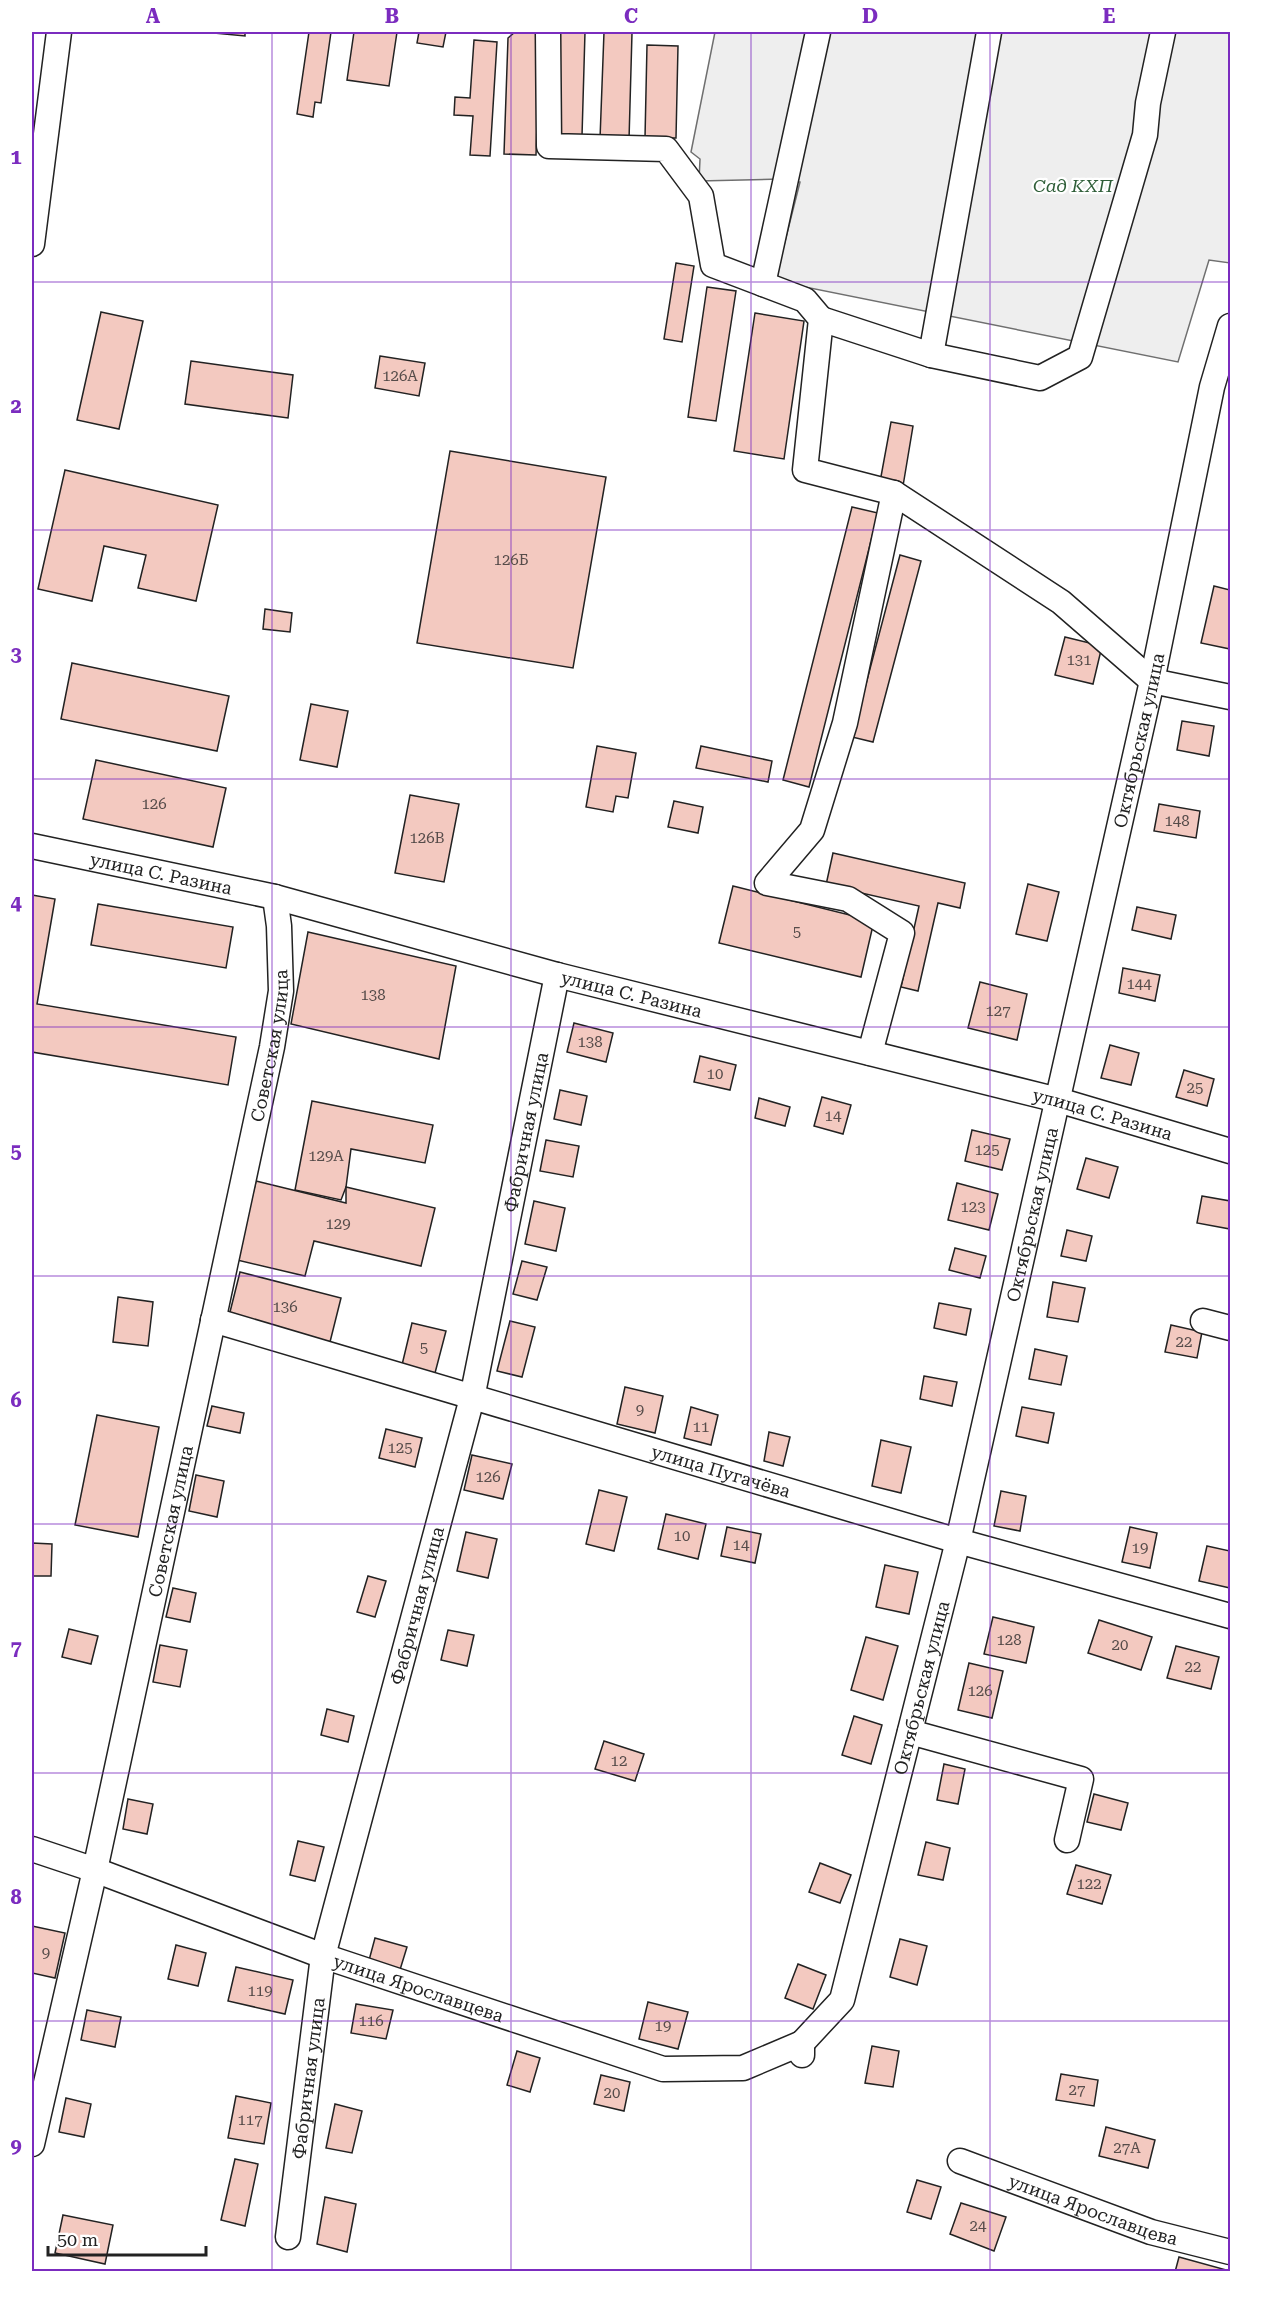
<svg xmlns="http://www.w3.org/2000/svg" width="1262" height="2303" viewBox="0 0 1262 2303" font-family="'Roboto Serif',serif">
<style>
.green{fill:#eee;stroke:#6f6f6f;stroke-width:1.5}
.building{fill:#f3c9c0;stroke:#222;stroke-width:1.5}
.lines{fill:none;stroke-linecap:round;stroke-linejoin:round}
.minor-casing{stroke:#222;stroke-width:27}
.minor{stroke:#fff;stroke-width:24}
.grid{fill:none;stroke:#7b2cbf;stroke-width:1.5;stroke-opacity:0.55}
.labels{text-anchor:middle;dominant-baseline:central;stroke-width:4.5;stroke-linejoin:round;paint-order:stroke}
.number-label{font-size:15px;fill:#564c4a}
.park-label{font-size:18px;font-style:italic;fill:#2f5e38;stroke:#fff}
.street-label{font-size:18px;fill:#222;stroke:#fff}
.neatline{fill:none;stroke:#7b2cbf;stroke-width:2}
.grid-label{font-size:20px;text-anchor:middle;font-weight:bold;fill:#7b2cbf}
</style>
<rect width="100%" height="100%" fill="#fff"/>
<polygon class="green" points="715,32 1230,32 1230,263 1209,260 1178,362 775,281 800,182 781,179 699,181 700,159 691,152"/>
<g class="building">
<polygon points="203,32 245,32 245,36"/>
<polygon points="309,32 331,32 321,103 315,102 313,117 297,114"/>
<polygon points="354,32 397,32 389,86 347,80"/>
<polygon points="419,32 446,32 443,47 417,43"/>
<polygon points="515,32 540,32 536,155 504,154 508,38"/>
<polygon points="560,32 585,32 582,136 556,135"/>
<polygon points="604,32 632,33 629,140 600,139"/>
<polygon points="474,40 497,42 490,156 470,155 473,116 454,115 455,97 470,98"/>
<polygon points="647,45 678,46 676,138 645,138"/>
<polygon points="676,263 694,266 682,342 664,339"/>
<polygon points="707,287 736,291 716,421 688,417"/>
<polygon points="101,312 143,321 119,429 77,420"/>
<polygon points="755,313 804,321 784,459 734,451"/>
<polygon points="380,356 425,363 419,396 375,388"/>
<polygon points="191,361 293,375 288,418 185,404"/>
<polygon points="891,422 913,426 903,486 880,482"/>
<polygon points="450,451 606,477 573,668 417,643"/>
<polygon points="65,470 218,505 196,601 138,588 146,555 104,546 92,601 38,589"/>
<polygon points="852,507 878,513 809,787 783,780"/>
<polygon points="900,555 921,561 873,742 852,737"/>
<polygon points="1214,586 1230,590 1230,649 1201,643"/>
<polygon points="265,609 292,613 290,632 263,629"/>
<polygon points="1065,637 1102,646 1093,684 1055,675"/>
<polygon points="72,663 229,696 217,751 61,719"/>
<polygon points="311,704 348,711 337,767 300,760"/>
<polygon points="1182,721 1214,726 1209,756 1177,750"/>
<polygon points="597,746 636,753 628,798 616,796 613,812 586,807"/>
<polygon points="701,746 772,761 768,782 696,768"/>
<polygon points="96,760 226,788 213,847 83,819"/>
<polygon points="410,795 459,804 444,882 395,873"/>
<polygon points="674,801 703,807 698,833 668,827"/>
<polygon points="1159,804 1200,811 1196,838 1154,831"/>
<polygon points="833,853 965,883 960,908 938,903 918,991 901,987 919,906 826,885"/>
<polygon points="1028,884 1059,892 1047,941 1016,934"/>
<polygon points="733,886 874,921 861,977 719,943"/>
<polygon points="32,895 55,899 37,1004 236,1037 228,1085 32,1052"/>
<polygon points="98,904 233,927 226,968 91,945"/>
<polygon points="1137,907 1176,915 1171,939 1132,930"/>
<polygon points="308,932 456,966 439,1059 291,1024"/>
<polygon points="1123,968 1160,975 1155,1001 1119,993"/>
<polygon points="980,982 1027,994 1017,1040 968,1028"/>
<polygon points="574,1023 613,1033 606,1062 567,1052"/>
<polygon points="1110,1045 1139,1053 1131,1085 1101,1078"/>
<polygon points="700,1056 736,1065 730,1090 694,1082"/>
<polygon points="1184,1070 1214,1079 1207,1106 1176,1097"/>
<polygon points="560,1090 587,1096 581,1125 554,1119"/>
<polygon points="822,1097 851,1105 843,1134 814,1126"/>
<polygon points="759,1098 790,1107 785,1126 755,1118"/>
<polygon points="312,1101 433,1125 425,1163 351,1149 346,1187 341,1200 295,1190"/>
<polygon points="972,1130 1010,1139 1002,1170 965,1161"/>
<polygon points="546,1140 579,1146 573,1177 540,1171"/>
<polygon points="1086,1158 1118,1167 1109,1198 1077,1189"/>
<polygon points="256,1181 346,1203 346,1187 435,1208 421,1266 314,1241 305,1276 237,1260"/>
<polygon points="957,1183 998,1194 989,1230 948,1220"/>
<polygon points="1202,1196 1230,1201 1230,1229 1197,1223"/>
<polygon points="534,1201 565,1208 556,1251 525,1244"/>
<polygon points="1067,1230 1092,1236 1086,1261 1061,1256"/>
<polygon points="955,1248 986,1256 980,1278 949,1270"/>
<polygon points="522,1261 547,1267 537,1300 513,1294"/>
<polygon points="240,1272 341,1298 330,1342 229,1316"/>
<polygon points="1053,1282 1085,1288 1078,1322 1047,1317"/>
<polygon points="118,1297 153,1302 148,1346 113,1342"/>
<polygon points="939,1303 971,1309 966,1335 934,1328"/>
<polygon points="510,1321 535,1327 522,1377 497,1371"/>
<polygon points="412,1323 446,1331 435,1373 402,1365"/>
<polygon points="1171,1325 1202,1332 1197,1358 1165,1352"/>
<polygon points="1035,1349 1067,1356 1061,1385 1029,1379"/>
<polygon points="924,1376 957,1382 952,1406 920,1399"/>
<polygon points="625,1387 663,1396 655,1433 617,1424"/>
<polygon points="212,1406 244,1413 240,1433 207,1426"/>
<polygon points="691,1407 718,1415 711,1445 684,1438"/>
<polygon points="1022,1407 1054,1413 1048,1443 1016,1436"/>
<polygon points="97,1415 159,1427 138,1537 75,1525"/>
<polygon points="386,1429 422,1438 415,1467 379,1458"/>
<polygon points="769,1432 790,1437 783,1466 764,1461"/>
<polygon points="881,1440 911,1447 901,1493 872,1486"/>
<polygon points="472,1455 512,1464 503,1499 464,1490"/>
<polygon points="196,1475 224,1481 217,1517 189,1511"/>
<polygon points="599,1490 627,1497 614,1551 586,1544"/>
<polygon points="1001,1491 1026,1496 1020,1531 994,1526"/>
<polygon points="666,1514 706,1524 698,1559 658,1549"/>
<polygon points="727,1527 761,1534 755,1563 721,1556"/>
<polygon points="1130,1527 1157,1533 1150,1568 1122,1562"/>
<polygon points="466,1532 497,1539 488,1578 457,1571"/>
<polygon points="32,1543 52,1544 51,1576 32,1576"/>
<polygon points="1207,1546 1230,1551 1230,1588 1199,1581"/>
<polygon points="885,1565 918,1572 909,1614 876,1607"/>
<polygon points="368,1576 386,1581 375,1617 357,1612"/>
<polygon points="173,1588 196,1593 190,1622 166,1617"/>
<polygon points="993,1617 1034,1627 1026,1663 984,1654"/>
<polygon points="1099,1620 1152,1637 1141,1670 1088,1653"/>
<polygon points="69,1629 98,1636 91,1664 62,1657"/>
<polygon points="448,1630 474,1635 467,1666 441,1660"/>
<polygon points="866,1637 898,1646 883,1700 851,1690"/>
<polygon points="160,1645 187,1650 180,1687 153,1682"/>
<polygon points="1176,1646 1219,1657 1211,1689 1167,1678"/>
<polygon points="969,1663 1003,1671 992,1718 958,1710"/>
<polygon points="327,1709 354,1716 348,1742 321,1735"/>
<polygon points="854,1716 882,1725 871,1764 842,1755"/>
<polygon points="604,1741 644,1754 635,1781 595,1769"/>
<polygon points="944,1764 965,1769 958,1804 937,1800"/>
<polygon points="1094,1794 1128,1803 1121,1830 1087,1822"/>
<polygon points="128,1799 153,1804 147,1834 123,1829"/>
<polygon points="298,1841 324,1847 315,1881 290,1875"/>
<polygon points="926,1842 950,1848 943,1880 918,1875"/>
<polygon points="820,1863 851,1875 840,1903 809,1892"/>
<polygon points="1076,1865 1111,1875 1102,1904 1067,1894"/>
<polygon points="32,1926 65,1933 55,1978 32,1973"/>
<polygon points="375,1938 407,1947 399,1973 368,1964"/>
<polygon points="900,1939 927,1946 917,1985 890,1977"/>
<polygon points="176,1945 206,1953 198,1986 168,1979"/>
<polygon points="798,1964 826,1975 813,2009 785,1998"/>
<polygon points="236,1967 293,1980 285,2014 228,2001"/>
<polygon points="648,2002 688,2012 678,2049 639,2039"/>
<polygon points="356,2004 393,2010 386,2039 351,2033"/>
<polygon points="87,2010 121,2017 115,2047 81,2040"/>
<polygon points="872,2046 899,2051 893,2087 865,2083"/>
<polygon points="517,2051 540,2058 530,2092 507,2085"/>
<polygon points="1061,2074 1098,2080 1094,2106 1056,2100"/>
<polygon points="601,2075 630,2082 624,2111 594,2104"/>
<polygon points="236,2096 271,2103 264,2144 228,2138"/>
<polygon points="66,2098 91,2104 84,2137 59,2132"/>
<polygon points="335,2104 362,2111 352,2153 326,2148"/>
<polygon points="1106,2127 1155,2140 1148,2168 1099,2156"/>
<polygon points="235,2159 258,2164 245,2226 221,2220"/>
<polygon points="917,2180 941,2187 931,2219 907,2212"/>
<polygon points="325,2197 356,2204 347,2252 317,2244"/>
<polygon points="961,2203 1006,2217 994,2251 950,2234"/>
<polygon points="63,2215 113,2225 105,2264 55,2253"/>
<polygon points="1179,2257 1230,2271 1230,2272 1175,2272"/>
</g>
<g class="lines">
<defs>
<g id="minor">
<polyline points="548,32 549,146 666,149 701,196 713,265 805,300 821,319 805,470 894,493 1061,602 1152,681 1230,697"/>
<polyline points="32,244 59,32"/>
<polyline points="763,284 818,32"/>
<polyline points="821,319 931,355 989,32"/>
<polyline points="931,355 1040,378 1080,357 1145,135 1148,103 1163,32"/>
<path id="s1" d="M32,846l243,51 282,78 501,125 172,51"/>
<polyline points="870,1053 902,933 848,899 767,883 812,830 845,723 894,493"/>
<path id="s2" d="M213,1320l745,221 272,75"/>
<polyline points="1203,1321 1230,1328"/>
<polyline points="910,1732 1081,1779 1067,1840"/>
<path id="s3" d="M32,1849l63,21 228,86 340,113 80,-1 59,-25v12"/>
<path id="s4" d="M801,2049l1,-6 40,-43 116,-459 194,-860 60,-294 18,-61"/>
<path id="s5" d="M32,2144l63,-274 177,-823 9,-56 -2,-65 -4,-29"/>
<path id="s6" d="M960,2161l191,71 79,20"/>
<path id="s7" d="M288,2237l35,-281 149,-558 85,-423"/>
</g>
</defs>
<use href="#minor" class="minor-casing"/>
<use href="#minor" class="minor"/>
</g>
<path class="grid" d="M272,32v2240M511,32v2240M751,32v2240M990,32v2240M32,282h1198M32,530h1198M32,779h1198M32,1027h1198M32,1276h1198M32,1524h1198M32,1773h1198M32,2021h1198"/>
<g class="labels">
<g class="number-label">
<text x="400" y="376">126А</text>
<text x="511" y="560">126Б</text>
<text x="1079" y="660">131</text>
<text x="154" y="804">126</text>
<text x="1177" y="821">148</text>
<text x="427" y="838">126В</text>
<text x="797" y="932">5</text>
<text x="1139" y="984">144</text>
<text x="373" y="995">138</text>
<text x="998" y="1011">127</text>
<text x="590" y="1042">138</text>
<text x="715" y="1074">10</text>
<text x="1195" y="1088">25</text>
<text x="833" y="1116">14</text>
<text x="987" y="1150">125</text>
<text x="326" y="1156">129А</text>
<text x="973" y="1207">123</text>
<text x="338" y="1224">129</text>
<text x="285" y="1307">136</text>
<text x="1184" y="1342">22</text>
<text x="424" y="1348">5</text>
<text x="640" y="1410">9</text>
<text x="701" y="1427">11</text>
<text x="400" y="1448">125</text>
<text x="488" y="1477">126</text>
<text x="682" y="1536">10</text>
<text x="741" y="1545">14</text>
<text x="1140" y="1548">19</text>
<text x="1009" y="1640">128</text>
<text x="1120" y="1645">20</text>
<text x="1193" y="1667">22</text>
<text x="980" y="1691">126</text>
<text x="619" y="1761">12</text>
<text x="1089" y="1884">122</text>
<text x="46" y="1953">9</text>
<text x="260" y="1991">119</text>
<text x="371" y="2021">116</text>
<text x="663" y="2026">19</text>
<text x="1077" y="2090">27</text>
<text x="612" y="2093">20</text>
<text x="250" y="2120">117</text>
<text x="1127" y="2148">27А</text>
<text x="978" y="2226">24</text>
</g>
<g class="park-label">
<text x="1073" y="185">Сад КХП</text>
</g>
<g class="street-label">
<text stroke="none"><textPath href="#s4" startOffset="1359">Октябрьская улица</textPath></text>
<text stroke="none"><textPath href="#s1" startOffset="132">улица С. Разина</textPath></text>
<text stroke="none"><textPath href="#s1" startOffset="618">улица С. Разина</textPath></text>
<text stroke="none"><textPath href="#s5" startOffset="1124">Советская улица</textPath></text>
<text stroke="none"><textPath href="#s1" startOffset="1104">улица С. Разина</textPath></text>
<text stroke="none"><textPath href="#s7" startOffset="1132">Фабричная улица</textPath></text>
<text stroke="none"><textPath href="#s4" startOffset="873">Октябрьская улица</textPath></text>
<text stroke="none"><textPath href="#s2" startOffset="530">улица Пугачёва</textPath></text>
<text stroke="none"><textPath href="#s5" startOffset="638">Советская улица</textPath></text>
<text stroke="none"><textPath href="#s7" startOffset="646">Фабричная улица</textPath></text>
<text stroke="none"><textPath href="#s4" startOffset="387">Октябрьская улица</textPath></text>
<text stroke="none"><textPath href="#s3" startOffset="411">улица Ярославцева</textPath></text>
<text stroke="none"><textPath href="#s7" startOffset="160">Фабричная улица</textPath></text>
<text stroke="none"><textPath href="#s6" startOffset="142">улица Ярославцева</textPath></text>
</g>
</g>
<rect width="1262" height="2303" fill="none" stroke="#ffffff" stroke-width="66"/>
<path d="M48 2246v9h158v-9" fill="none" stroke="#222222" stroke-width="3"/>
<text x="57" y="2246" font-size="18" fill="#222222" stroke="#ffffff" stroke-width="4.5" paint-order="stroke">50 m</text>
<rect x="33" y="33" width="1196" height="2237" class="neatline"/>
<g class="grid-label">
<text x="153" y="23">A</text>
<text x="392" y="23">B</text>
<text x="631" y="23">C</text>
<text x="870" y="23">D</text>
<text x="1109" y="23">E</text>
<text x="16" y="164">1</text>
<text x="16" y="413">2</text>
<text x="16" y="661">3</text>
<text x="16" y="910">4</text>
<text x="16" y="1158">5</text>
<text x="16" y="1407">6</text>
<text x="16" y="1655">7</text>
<text x="16" y="1904">8</text>
<text x="16" y="2153">9</text>
</g>
</svg>
